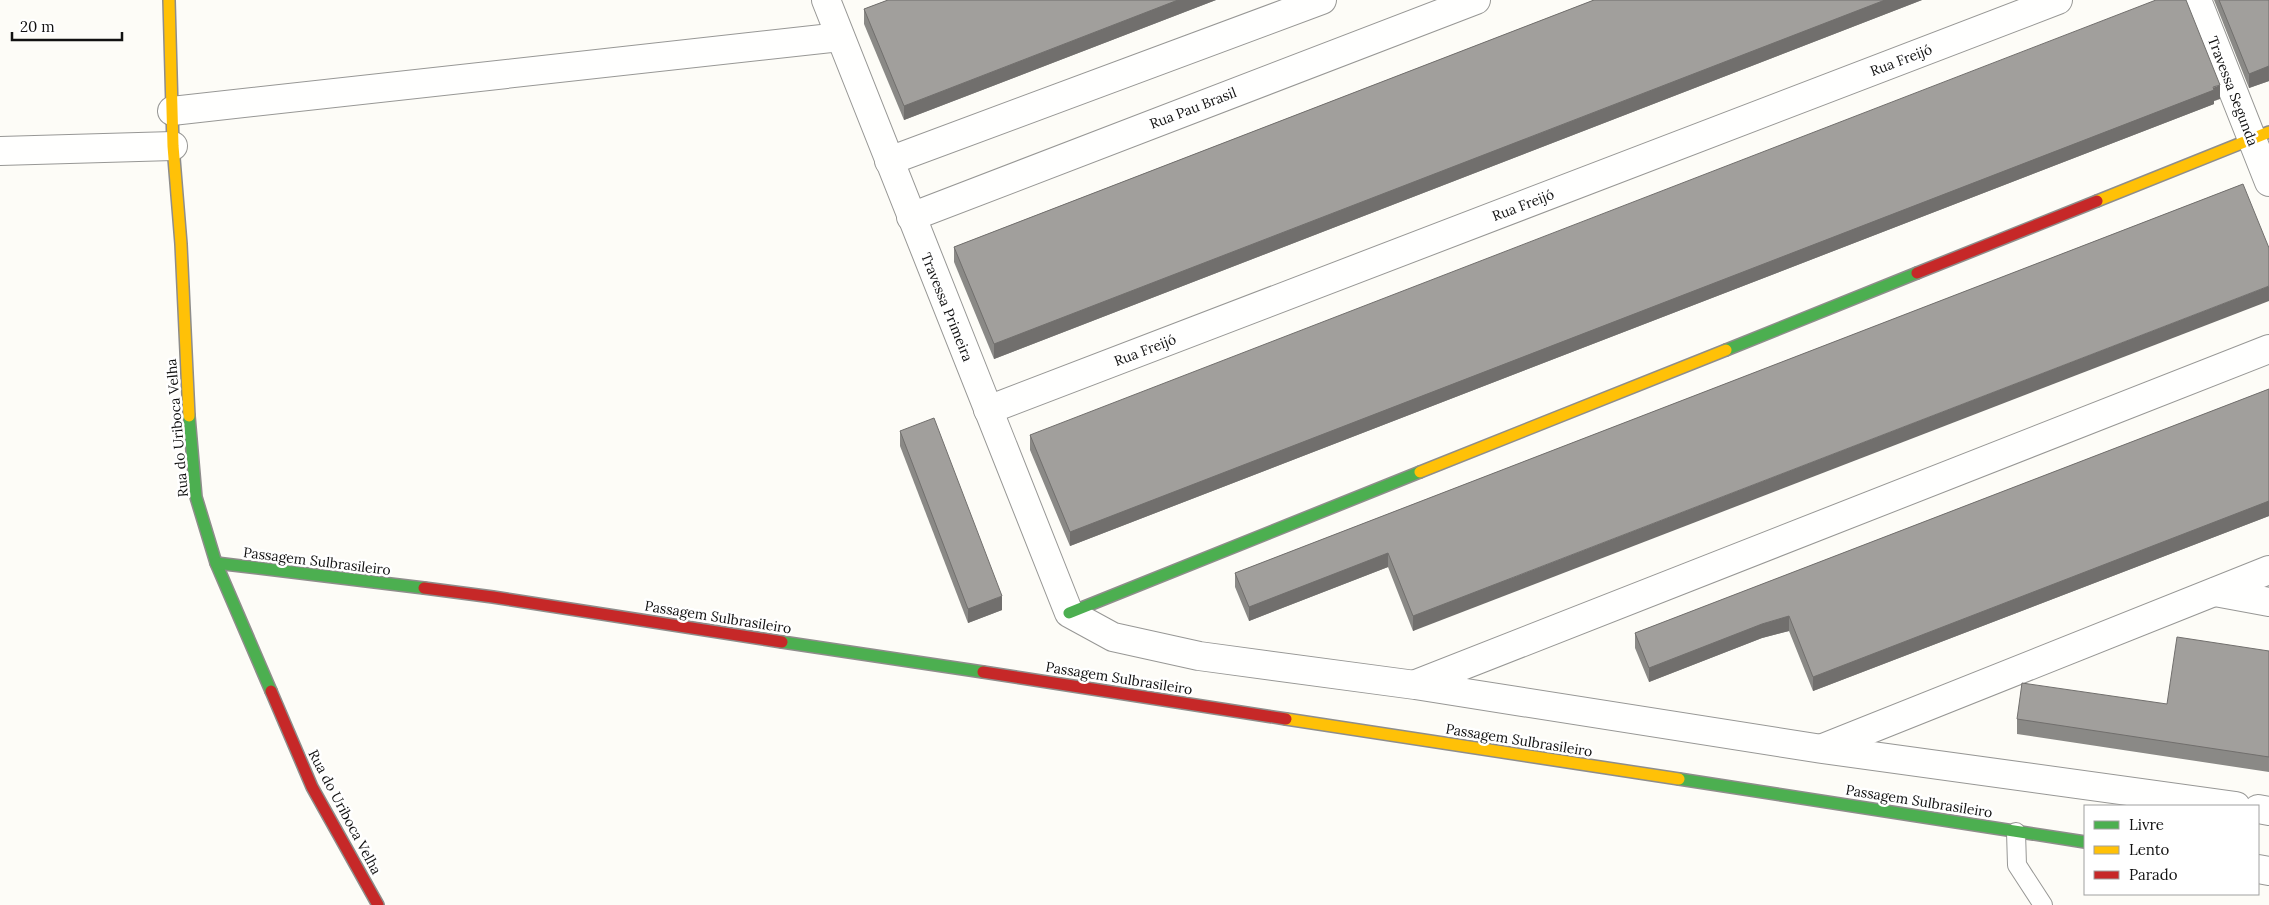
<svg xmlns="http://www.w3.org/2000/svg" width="2269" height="905" viewBox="0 0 2269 905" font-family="Lora,serif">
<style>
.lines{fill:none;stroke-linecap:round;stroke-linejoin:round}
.lane-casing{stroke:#979795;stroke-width:20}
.street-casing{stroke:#979795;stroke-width:30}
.fast-casing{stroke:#8e8d8b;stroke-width:14}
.slow-casing{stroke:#8e8d8b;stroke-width:14}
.jam-casing{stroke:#8e8d8b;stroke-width:14}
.lane{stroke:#fffffe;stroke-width:18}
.street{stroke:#fffffe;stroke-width:28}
.fast{stroke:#4caf50;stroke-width:11}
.slow{stroke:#ffc107;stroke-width:11}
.jam{stroke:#c62828;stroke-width:11}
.wall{fill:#8a8986}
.shaded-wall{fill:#716f6d}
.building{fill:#a19f9c;stroke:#716f6d}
.labels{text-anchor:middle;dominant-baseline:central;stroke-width:5;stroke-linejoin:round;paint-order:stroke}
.street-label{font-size:14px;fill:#111;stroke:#fff}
</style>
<rect width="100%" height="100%" fill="#fdfcf7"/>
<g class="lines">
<defs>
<polyline id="lane" points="2016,832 2017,865 2043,905"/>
<g id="street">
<polyline points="826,0 1069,613 1113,637 1199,656 1415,685 1822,749 2236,806"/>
<polyline points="2197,0 2269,182"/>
<polyline points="172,111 840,37"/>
<polyline points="0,151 173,146"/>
<polyline points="889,161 1322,0"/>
<polyline points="911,217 1476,0"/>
<polyline points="988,410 2058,0"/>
<polyline points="2215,592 2269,602"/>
<polyline points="1416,684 2269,349"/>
<polyline points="1823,748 2269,570"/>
<polyline points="2258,809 2269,811"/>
<polyline points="2258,869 2269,871"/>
</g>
<g id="fast">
<polyline points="1726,350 1917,273"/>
<polyline points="189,416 196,497 216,563 271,691"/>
<polyline points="216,563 424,588"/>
<polyline points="1069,613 1420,472"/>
<polyline points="782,642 983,672"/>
<polyline points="1679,779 2085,842"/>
</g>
<g id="slow">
<polyline points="169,0 173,146 181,244 189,416"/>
<polyline points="2097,201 2269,132"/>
<polyline points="1420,472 1726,350"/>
<polyline points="1286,719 1679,779"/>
</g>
<g id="jam">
<polyline points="1917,273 2097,201"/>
<polyline points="424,588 493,597 782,642"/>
<polyline points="983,672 1286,719"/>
<polyline points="271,691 312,787 378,905"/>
</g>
</defs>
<use href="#lane" class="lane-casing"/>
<use href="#street" class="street-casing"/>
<use href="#fast" class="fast-casing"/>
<use href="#slow" class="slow-casing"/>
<use href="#jam" class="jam-casing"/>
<use href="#lane" class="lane"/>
<use href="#street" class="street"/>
<use href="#fast" class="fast"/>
<use href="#slow" class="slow"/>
<use href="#jam" class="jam"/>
</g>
<g class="wall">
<polygon points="888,0 1216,0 904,120 864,24 864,9"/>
<polygon points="1594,0 1922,0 994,359 954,262 954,247"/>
<polygon points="2214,0 2269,0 2269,81 2249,88"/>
<polygon points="2220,99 2214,101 2214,104 1070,546 1030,450 1030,435"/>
<polygon points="2243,184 1413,631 1388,567 1249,621 1235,587 1235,573"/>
<polygon points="2269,389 2269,516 1813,691 1789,631 1762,638 1649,682 1635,648 1635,633"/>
<polygon points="900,431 1002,610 968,623 900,446"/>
<polygon points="2269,651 2269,772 2017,734 2017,719 2167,704"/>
</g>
<g class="shaded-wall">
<polygon points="1178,0 1216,0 904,120 904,106"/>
<polygon points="1885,0 1922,0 994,359 994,344"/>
<polygon points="2269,66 2269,81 2249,88 2249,74"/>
<polygon points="2220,85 2220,99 2214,101 2214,104 1070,546 1070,532"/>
<polygon points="2269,286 2269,301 1413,631 1413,616"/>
<polygon points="2269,501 2269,516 1813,691 1813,677"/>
<polygon points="1388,553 1388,567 1249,621 1249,607"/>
<polygon points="1002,596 1002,610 968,623 968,609"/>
<polygon points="1789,616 1789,631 1762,638 1649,682 1649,668 1762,624"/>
</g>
<g class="building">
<polygon points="888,0 1178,0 904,106 864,9"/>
<polygon points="1594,0 1885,0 994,344 954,247"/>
<polygon points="2156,0 2186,0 2220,85 2213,87 2214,90 1070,532 1030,435"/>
<polygon points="2219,0 2269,0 2269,66 2249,74"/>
<polygon points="2243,184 2269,248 2269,286 1413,616 1388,553 1249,607 1235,573"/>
<polygon points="2269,389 2269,501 1813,677 1789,616 1762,624 1649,668 1635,633"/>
<polygon points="934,418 1002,596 968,609 900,431"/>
<polygon points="2177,637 2269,651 2269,757 2017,719 2022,683 2167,704"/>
</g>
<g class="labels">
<g class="street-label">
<text transform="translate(1901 60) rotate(-21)">Rua Freijó</text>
<text transform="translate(2233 91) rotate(69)">Travessa Segunda</text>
<text transform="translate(1193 108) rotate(-21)">Rua Pau Brasil</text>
<text transform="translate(1523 205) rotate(-21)">Rua Freijó</text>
<text transform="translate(947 307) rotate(68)">Travessa Primeira</text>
<text transform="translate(1145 350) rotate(-21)">Rua Freijó</text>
<text transform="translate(177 428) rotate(-95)">Rua do Uriboca Velha</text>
<text transform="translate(317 561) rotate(7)">Passagem Sulbrasileiro</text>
<text transform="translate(718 617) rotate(9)">Passagem Sulbrasileiro</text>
<text transform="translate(1119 678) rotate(9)">Passagem Sulbrasileiro</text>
<text transform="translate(1519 740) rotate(9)">Passagem Sulbrasileiro</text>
<text transform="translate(1919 801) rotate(9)">Passagem Sulbrasileiro</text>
<text transform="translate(345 812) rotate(62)">Rua do Uriboca Velha</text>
</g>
</g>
<rect x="2084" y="805" width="175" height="90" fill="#ffffff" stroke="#a0a0a0"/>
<rect x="2094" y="821" width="25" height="8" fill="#4caf50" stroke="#a0a0a0"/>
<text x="2129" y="830" font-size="15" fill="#111111">Livre</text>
<rect x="2094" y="846" width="25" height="8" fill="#ffc107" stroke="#a0a0a0"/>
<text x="2129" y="855" font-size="15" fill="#111111">Lento</text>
<rect x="2094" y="871" width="25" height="8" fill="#c62828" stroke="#a0a0a0"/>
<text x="2129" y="880" font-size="15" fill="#111111">Parado</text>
<path d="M12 32v8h110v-8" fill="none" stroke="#111111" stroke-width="2.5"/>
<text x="20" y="32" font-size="15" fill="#111111" stroke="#ffffff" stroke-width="4" paint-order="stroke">20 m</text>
</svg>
